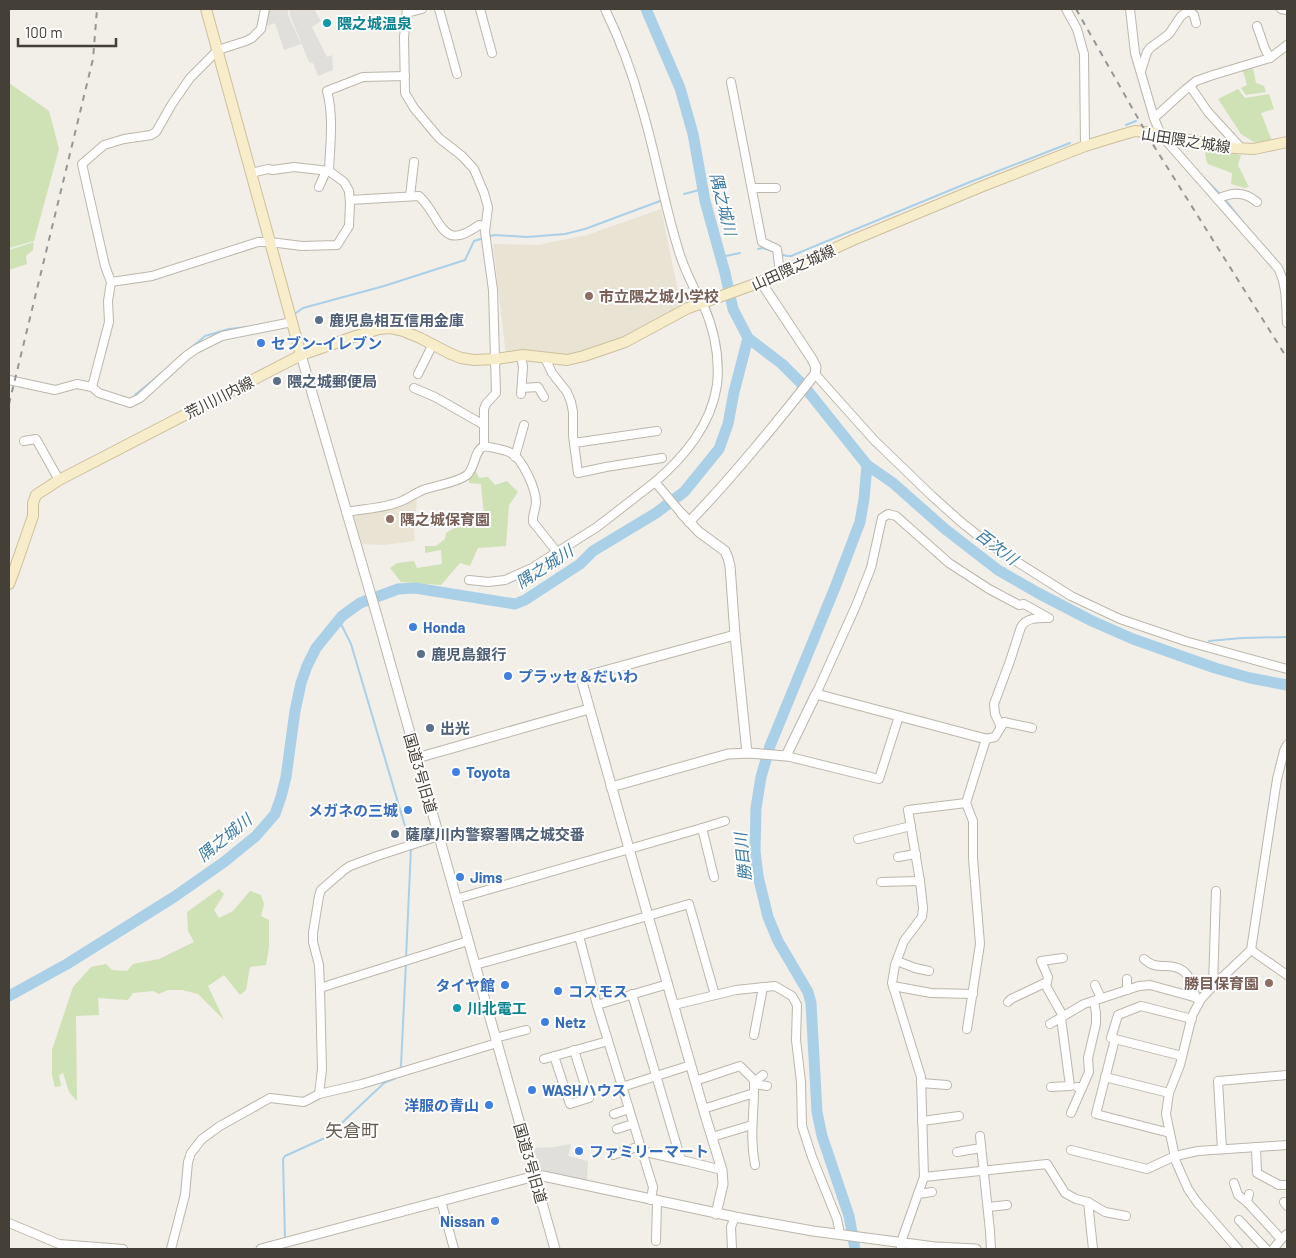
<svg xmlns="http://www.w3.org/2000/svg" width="1296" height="1258" viewBox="0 0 1296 1258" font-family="Barlow,'Noto Sans JP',sans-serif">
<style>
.education{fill:#e9e3d3}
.green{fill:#cee2b5}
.parking{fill:#e0dfdc}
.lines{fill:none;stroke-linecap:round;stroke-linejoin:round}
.stream{stroke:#aad0e8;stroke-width:2}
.river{stroke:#aad0e8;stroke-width:11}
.minor-casing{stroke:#bcb6ab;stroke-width:10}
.tertiary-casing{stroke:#bcb6ab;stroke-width:11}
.secondary-casing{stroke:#cdbf9c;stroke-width:12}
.minor{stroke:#fff;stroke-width:8}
.tertiary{stroke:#fff;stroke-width:9}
.secondary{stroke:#f8edcb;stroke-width:10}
.rail{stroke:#969696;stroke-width:2;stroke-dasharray:6 6;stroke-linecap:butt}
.culture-dot{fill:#0f9aa8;stroke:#fff;stroke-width:2}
.education-dot{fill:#8d6e63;stroke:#fff;stroke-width:2}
.service-dot{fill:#5c6f8a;stroke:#fff;stroke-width:2}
.shop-dot{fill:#3f7fe0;stroke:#fff;stroke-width:2}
.labels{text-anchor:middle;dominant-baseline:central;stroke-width:4;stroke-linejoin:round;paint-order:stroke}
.culture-label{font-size:15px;font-weight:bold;fill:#0d838f;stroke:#fff;text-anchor:start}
.street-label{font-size:15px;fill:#443f37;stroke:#fff}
.education-label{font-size:15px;font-weight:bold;fill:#785e54;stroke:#fff;text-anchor:start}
.service-label{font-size:15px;font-weight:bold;fill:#4e5e75;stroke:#fff;text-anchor:start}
.shop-label{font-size:15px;font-weight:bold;fill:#366cbe;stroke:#fff;text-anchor:start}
.water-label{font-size:16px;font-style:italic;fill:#3c7aa4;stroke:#fff}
.quarter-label{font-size:18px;fill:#665c50;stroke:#fff}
</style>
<rect width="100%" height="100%" fill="#f2eee8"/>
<g class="education">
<polygon points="661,209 681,305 648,327 603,346 570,354 521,353 506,355 493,244 538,245 587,235"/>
<polygon points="416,497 417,499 414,530 415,541 383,545 362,544 353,513"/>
</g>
<g class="green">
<polygon points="1253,68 1256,83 1264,86 1266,92 1246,95 1241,88 1247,85 1243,71"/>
<polygon points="9,83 49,111 59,149 34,241 9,248"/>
<polygon points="1238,89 1245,98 1269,94 1274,109 1261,113 1272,141 1257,144 1241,134 1218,99"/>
<polygon points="1205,149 1241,155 1238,165 1249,187 1245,188 1231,184 1232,173 1208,164 1206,160"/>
<polygon points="34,242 33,250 26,256 27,264 9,270 9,250"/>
<polygon points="475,469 479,478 488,477 495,485 507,481 518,492 509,505 506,546 478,548 470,566 460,563 441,585 401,582 390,568 397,563 414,561 417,568 442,564 441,550 425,553 425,546 436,546 445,539 446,533 473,516 484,515 481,484 469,483 469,477 473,474"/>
<polygon points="219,889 224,894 214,910 219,918 233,911 250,891 261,895 264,904 261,916 269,920 269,947 266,965 250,967 246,990 240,995 224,975 208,986 224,1020 198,994 182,990 168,990 159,994 153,991 133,993 128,1000 98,998 99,1015 76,1016 77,1101 69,1092 63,1073 59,1075 61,1086 55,1087 52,1075 52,1050 73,987 91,967 106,964 112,970 127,971 133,964 159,959 194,942 188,931 187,912"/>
</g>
<g class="parking">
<polygon points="270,9 288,10 288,15 301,44 284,50 275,23 265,27 268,12"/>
<polygon points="289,9 314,9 321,21 312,27 327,57 332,55 333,70 318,76 313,63 309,62 290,15"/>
<polygon points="571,1144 568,1156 588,1161 587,1181 540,1170 533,1148 554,1147"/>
</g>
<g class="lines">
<g class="stream">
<polyline points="1126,125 1136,121"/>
<polyline points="1203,177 1220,194"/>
<polyline points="684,194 703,189"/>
<polyline points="1224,198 1247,227"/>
<polyline points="488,237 494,235 527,237 565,234 585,229 660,201"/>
<polyline points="758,249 763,248 775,252"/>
<polyline points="780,254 787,256 791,256 970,182 1070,143"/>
<polyline points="721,257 740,253"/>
<polyline points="1284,272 1287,282"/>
<polyline points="293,315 303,308 384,286 465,260 474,241 484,238"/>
<polyline points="191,348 205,336 229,329 247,327"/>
<polyline points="135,395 170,366"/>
<polyline points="339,620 351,644 410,843"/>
<polyline points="1209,641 1242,638 1287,637"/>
<polyline points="406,958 411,848"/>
<polyline points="399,1070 401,1066 406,962"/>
<polyline points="285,1239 283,1159 285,1156 327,1137 384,1083 396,1078 396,1076"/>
</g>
<g class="river">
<polyline points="748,338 782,364 803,385 867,465 893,483 945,529 998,570 1038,593 1092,621 1133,639 1215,668 1250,678 1287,685"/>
<polyline points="9,996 67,964 174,897 224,862 256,836 275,814 281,797 286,777 295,711 301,683 307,666 316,648 342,616 360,603 398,589 415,588 515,604 525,600 580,564 593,551 656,513 684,492 719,449 728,424 734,392 748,338 733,309 725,273 705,201 693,134 680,88 646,9"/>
<polyline points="855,1249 849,1216 822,1136 817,1112 811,1003 808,992 778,941 768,917 758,876 755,851 756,808 761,777 770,746 836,585 860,522 864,499 867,465"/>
</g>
<defs>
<g id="minor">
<polyline points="439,9 457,74"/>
<polyline points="480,9 492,53"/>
<path d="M605,9c15,31 27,63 36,96 14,46 22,94 36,140 4,15 11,31 18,45 2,5 6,9 8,14 11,25 17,53 14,81 -6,40 -32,71 -62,97l27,32"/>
<polyline points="1066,9 1077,29 1084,54 1085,146"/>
<path d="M1130,9l5,44 19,65 7,17 117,133c9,17 8,37 9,55"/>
<polyline points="1188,9 1194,15 1196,23"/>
<polyline points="1281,9 1287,10"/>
<polyline points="407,13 422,9"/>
<polyline points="1257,26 1265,49 1270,58"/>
<polyline points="1141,71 1147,52 1150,48 1169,34 1181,16 1191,9"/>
<polyline points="731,82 762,242 777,249 780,273"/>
<polyline points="1190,86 1208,112 1241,148"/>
<polyline points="1154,118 1186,89 1196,81 1213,75 1270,58 1287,45"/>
<path d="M329,171c1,-26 5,-54 -2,-80l36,-14 42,-1"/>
<polyline points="319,187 326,171"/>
<polyline points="752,188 776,188"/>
<polyline points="410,196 414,162"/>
<path d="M1217,199c15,-7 27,-8 40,3"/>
<path d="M350,200l69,-4c23,21 21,58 60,29l5,1"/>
<polyline points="111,282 152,276 258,242 270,242 302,246 337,245 349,226 350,204 349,191 344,182 329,171 294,167 273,170 268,169 251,173"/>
<polyline points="521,356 523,367 521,394"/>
<polyline points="545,358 552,373 567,392 571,402 573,412 573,436 578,473 606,467 662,458"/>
<polyline points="418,374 433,344"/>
<polyline points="815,374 874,440 932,496 961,522 985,541 1011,558 1071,596 1120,619 1185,641 1287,669"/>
<polyline points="9,380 55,390 77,384 92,387 99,393 130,403 140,398 186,356 196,349 222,336 292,322"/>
<polyline points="92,387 109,322 108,301 111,282 105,266 82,164 104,145 124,139 151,135 156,132 172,104 190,78 218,50 246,41 252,38 261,29 265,9"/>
<polyline points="414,388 435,397 484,425"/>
<polyline points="522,388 538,387 544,397"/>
<polyline points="24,441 36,439 59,480"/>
<polyline points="574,443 657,431"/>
<path d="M484,446c8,2 20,3 27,7 12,6 25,37 25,49 0,7 -4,13 -3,20l24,30"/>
<polyline points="515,457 524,425"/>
<path d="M346,512c16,-3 39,-4 53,-10 9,-3 16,-9 24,-12 13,-5 34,-7 44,-15 9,-8 6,-23 17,-29v-37l2,-5 10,-11 -3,-103 -8,-58 3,-25 -4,-14 -10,-24 -12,-13 -23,-18 -25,-30 -9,-15 -1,-56 3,-28"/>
<polyline points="469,580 488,582 505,580 532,568 597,527 655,482"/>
<path d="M816,694l39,-86 16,-40 11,-50 6,-4 8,2 53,47 40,26 30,16 5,-1 25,14c-11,0 -22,-1 -28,9l-11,34 -16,43 1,10 6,13"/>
<polyline points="786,756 879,779 899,716"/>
<polyline points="702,828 725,821"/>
<polyline points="858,839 911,826"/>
<polyline points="898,857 916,854"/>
<polyline points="881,882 920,881"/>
<polyline points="456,899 702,828 714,877"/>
<polyline points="579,936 597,1005 653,1187 651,1200"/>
<polyline points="1251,950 1287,975"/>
<polyline points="1063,958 1041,961 1048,977 1046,986 1063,1016"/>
<path d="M1144,959c8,7 12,7 22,7 22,0 25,14 30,32"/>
<polyline points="897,961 915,968 929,971"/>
<polyline points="475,965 579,936 689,904 715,995"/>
<polyline points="1127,979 1127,990"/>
<polyline points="1095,985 1101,998"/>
<polyline points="893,986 931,993 973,994"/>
<polyline points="1213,986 1216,891"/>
<polyline points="320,988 468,941"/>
<polyline points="632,994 681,1160"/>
<polyline points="1008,1002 1011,999 1047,982"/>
<polyline points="597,1005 668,984"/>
<polyline points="674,1005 736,990 775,986 792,996 797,1005 796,1040 801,1082 802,1126 812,1157 837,1219 840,1234"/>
<polyline points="1050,1024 1084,1004 1139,986 1150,985 1201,999"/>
<polyline points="967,1029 980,944 973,858 973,821 966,803 986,739 995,737 1004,722 1032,728"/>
<polyline points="754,1035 763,987"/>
<polyline points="495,1038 526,1030"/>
<polyline points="1115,1039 1182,1056"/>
<polyline points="554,1056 570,1104 589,1098 574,1050"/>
<polyline points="544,1059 608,1041"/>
<polyline points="1105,1077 1169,1093"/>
<path d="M695,1081l45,-15 14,14c1,29 -5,55 1,85"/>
<polyline points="754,1082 763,1075"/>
<polyline points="921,1083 947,1085"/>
<polyline points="754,1084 767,1086"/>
<polyline points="622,1087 691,1065"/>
<polyline points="1051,1087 1070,1086 1061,1018"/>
<polyline points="1082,1088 1089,1072 1088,1058 1096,1024 1096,1013 1094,1001"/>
<polyline points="319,1094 322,1069 320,988 319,965 313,942 313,933 319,896 321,890 344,870 350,866 377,856 439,836"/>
<polyline points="703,1109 754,1093"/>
<polyline points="1071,1113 1082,1088 1077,1087"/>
<polyline points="614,1114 629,1109"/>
<polyline points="922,1121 959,1116"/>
<polyline points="617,1129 633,1124"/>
<polyline points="1170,1133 1096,1114 1115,1039 1111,1038 1118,1015 1141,1006 1192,1019"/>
<polyline points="980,1136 990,1231 991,1249"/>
<polyline points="712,1137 752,1125"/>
<polyline points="1256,1147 1257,1173 1279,1185 1287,1185"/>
<polyline points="1222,1149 1218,1081 1287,1075"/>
<polyline points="1071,1150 1147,1169 1175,1156 1198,1151 1287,1145"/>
<polyline points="641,1151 686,1161 722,1170"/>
<polyline points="957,1152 981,1148"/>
<polyline points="613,1155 640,1146"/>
<polyline points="924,1177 1047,1164 1065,1193 1076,1199 1088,1202"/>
<polyline points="1234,1183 1238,1195 1247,1202"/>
<polyline points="918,1194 932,1192"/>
<polyline points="1249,1194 1247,1202 1281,1239"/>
<polyline points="441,1201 454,1249"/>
<polyline points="1284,1202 1287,1206"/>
<polyline points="988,1207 1007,1205"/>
<polyline points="1239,1220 1266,1249"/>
<polyline points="9,1223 59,1244 123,1249"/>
<polyline points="656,1241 657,1201"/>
<polyline points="171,1249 185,1195 188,1162 191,1153 202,1139 220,1126 270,1098 304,1102 319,1094 362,1084 497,1043"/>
<polyline points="732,1249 731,1227 735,1217"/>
<polyline points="901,1249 901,1242 924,1177 921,1077 892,983 895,965 904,941 922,917 923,908 920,881 908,810 966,803"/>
<polyline points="1093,1249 1088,1202 1105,1212 1126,1216"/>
<polyline points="1238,1249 1197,1202 1188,1189 1176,1162 1166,1114 1169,1093 1180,1065 1192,1016 1201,999 1213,986 1251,950 1277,779 1284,751 1287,745"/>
<path d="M1273,1249c5,-5 8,-11 14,-15"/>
</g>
<g id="tertiary">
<polyline points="301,355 377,616 555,1249"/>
<polyline points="682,514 699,532 725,551 728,558 730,566 735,635 747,753"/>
<path d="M689,522c45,-46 86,-97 126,-148l1,-7 -4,-8 -51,-77"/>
<polyline points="417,758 589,709"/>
<polyline points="611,787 728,754 750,753 786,756 816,694 986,739"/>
<polyline points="716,1214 723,1184 722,1170 705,1115 648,916 582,682 586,676 735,635"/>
<polyline points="261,1249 535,1176 543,1176 735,1217 813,1231 935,1247 976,1249"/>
</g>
<g id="secondary">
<polyline points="206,9 301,355"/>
<polyline points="9,584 14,571 33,516 33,503 36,495 59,480 301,355 356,336 379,329 390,328 403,331 420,338 451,354 461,358 474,360 496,359 523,355 567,360 584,356 625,342 688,308 761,282 853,240 983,186 1085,146 1121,135 1135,131 1156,133 1204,143 1235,148 1254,149 1287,142"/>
</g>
</defs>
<use href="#minor" class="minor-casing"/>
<use href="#tertiary" class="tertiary-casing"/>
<use href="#secondary" class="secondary-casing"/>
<use href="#minor" class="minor"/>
<use href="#tertiary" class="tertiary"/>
<use href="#secondary" class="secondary"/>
<g class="rail">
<polyline points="1076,9 1152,143 1287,358"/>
<polyline points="9,404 93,59 97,9"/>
</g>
</g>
<g class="culture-dot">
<circle cx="327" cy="23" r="5"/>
<circle cx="457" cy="1008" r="5"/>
</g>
<g class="education-dot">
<circle cx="589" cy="296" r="5"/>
<circle cx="390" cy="519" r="5"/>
<circle cx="1269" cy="983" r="5"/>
</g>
<g class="service-dot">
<circle cx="319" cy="320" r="5"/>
<circle cx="277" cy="381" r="5"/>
<circle cx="421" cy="654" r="5"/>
<circle cx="430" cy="728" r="5"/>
<circle cx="395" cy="834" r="5"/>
</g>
<g class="shop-dot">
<circle cx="261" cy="343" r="5"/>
<circle cx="413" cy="627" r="5"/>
<circle cx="508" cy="676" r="5"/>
<circle cx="456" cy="772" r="5"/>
<circle cx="408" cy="810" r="5"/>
<circle cx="460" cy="877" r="5"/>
<circle cx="505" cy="985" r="5"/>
<circle cx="558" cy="991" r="5"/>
<circle cx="545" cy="1022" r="5"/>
<circle cx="532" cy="1090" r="5"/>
<circle cx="489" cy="1105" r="5"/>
<circle cx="579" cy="1151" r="5"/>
<circle cx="495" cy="1221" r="5"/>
</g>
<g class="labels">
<g class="culture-label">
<text x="337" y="23">隈之城温泉</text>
<text x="467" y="1008">川北電工</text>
</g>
<g class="street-label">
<text transform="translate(1186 140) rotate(9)">山田隈之城線</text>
<text transform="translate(793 267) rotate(-24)">山田隈之城線</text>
<text transform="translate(219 397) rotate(-27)">荒川川内線</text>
<text transform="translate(421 773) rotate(74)">国道3号旧道</text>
<text transform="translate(531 1163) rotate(74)">国道3号旧道</text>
</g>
<g class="education-label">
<text x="599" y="296">市立隈之城小学校</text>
<text x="400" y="519">隅之城保育園</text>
<text x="1259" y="983" text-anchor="end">勝目保育園</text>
</g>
<g class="service-label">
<text x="329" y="320">鹿児島相互信用金庫</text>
<text x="287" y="381">隈之城郵便局</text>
<text x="431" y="654">鹿児島銀行</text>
<text x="440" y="728">出光</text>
<text x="405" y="834">薩摩川内警察署隅之城交番</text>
</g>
<g class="shop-label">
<text x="271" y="343">セブン-イレブン</text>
<text x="423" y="627">Honda</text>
<text x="518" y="676">プラッセ＆だいわ</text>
<text x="466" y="772">Toyota</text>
<text x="398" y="810" text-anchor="end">メガネの三城</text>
<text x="470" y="877">Jims</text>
<text x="495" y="985" text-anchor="end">タイヤ館</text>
<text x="568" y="991">コスモス</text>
<text x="555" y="1022">Netz</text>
<text x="542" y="1090">WASHハウス</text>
<text x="479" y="1105" text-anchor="end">洋服の青山</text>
<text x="589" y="1151">ファミリーマート</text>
<text x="485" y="1221" text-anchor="end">Nissan</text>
</g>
<g class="water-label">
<text transform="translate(724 204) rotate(76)">隅之城川</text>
<text transform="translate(997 546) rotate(37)">百次川</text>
<text transform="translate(544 566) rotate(-33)">隅之城川</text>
<text transform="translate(224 837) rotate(-39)">隅之城川</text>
<text transform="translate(742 857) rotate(-96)">勝目川</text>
</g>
<g class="quarter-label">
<text x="352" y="1130">矢倉町</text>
</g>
</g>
<rect width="1296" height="1258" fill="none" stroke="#443f37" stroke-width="20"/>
<path d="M18 38v8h98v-8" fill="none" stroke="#443f37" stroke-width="2.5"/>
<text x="25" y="38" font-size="15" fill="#443f37" stroke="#ffffff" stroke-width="4" paint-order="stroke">100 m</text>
</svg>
